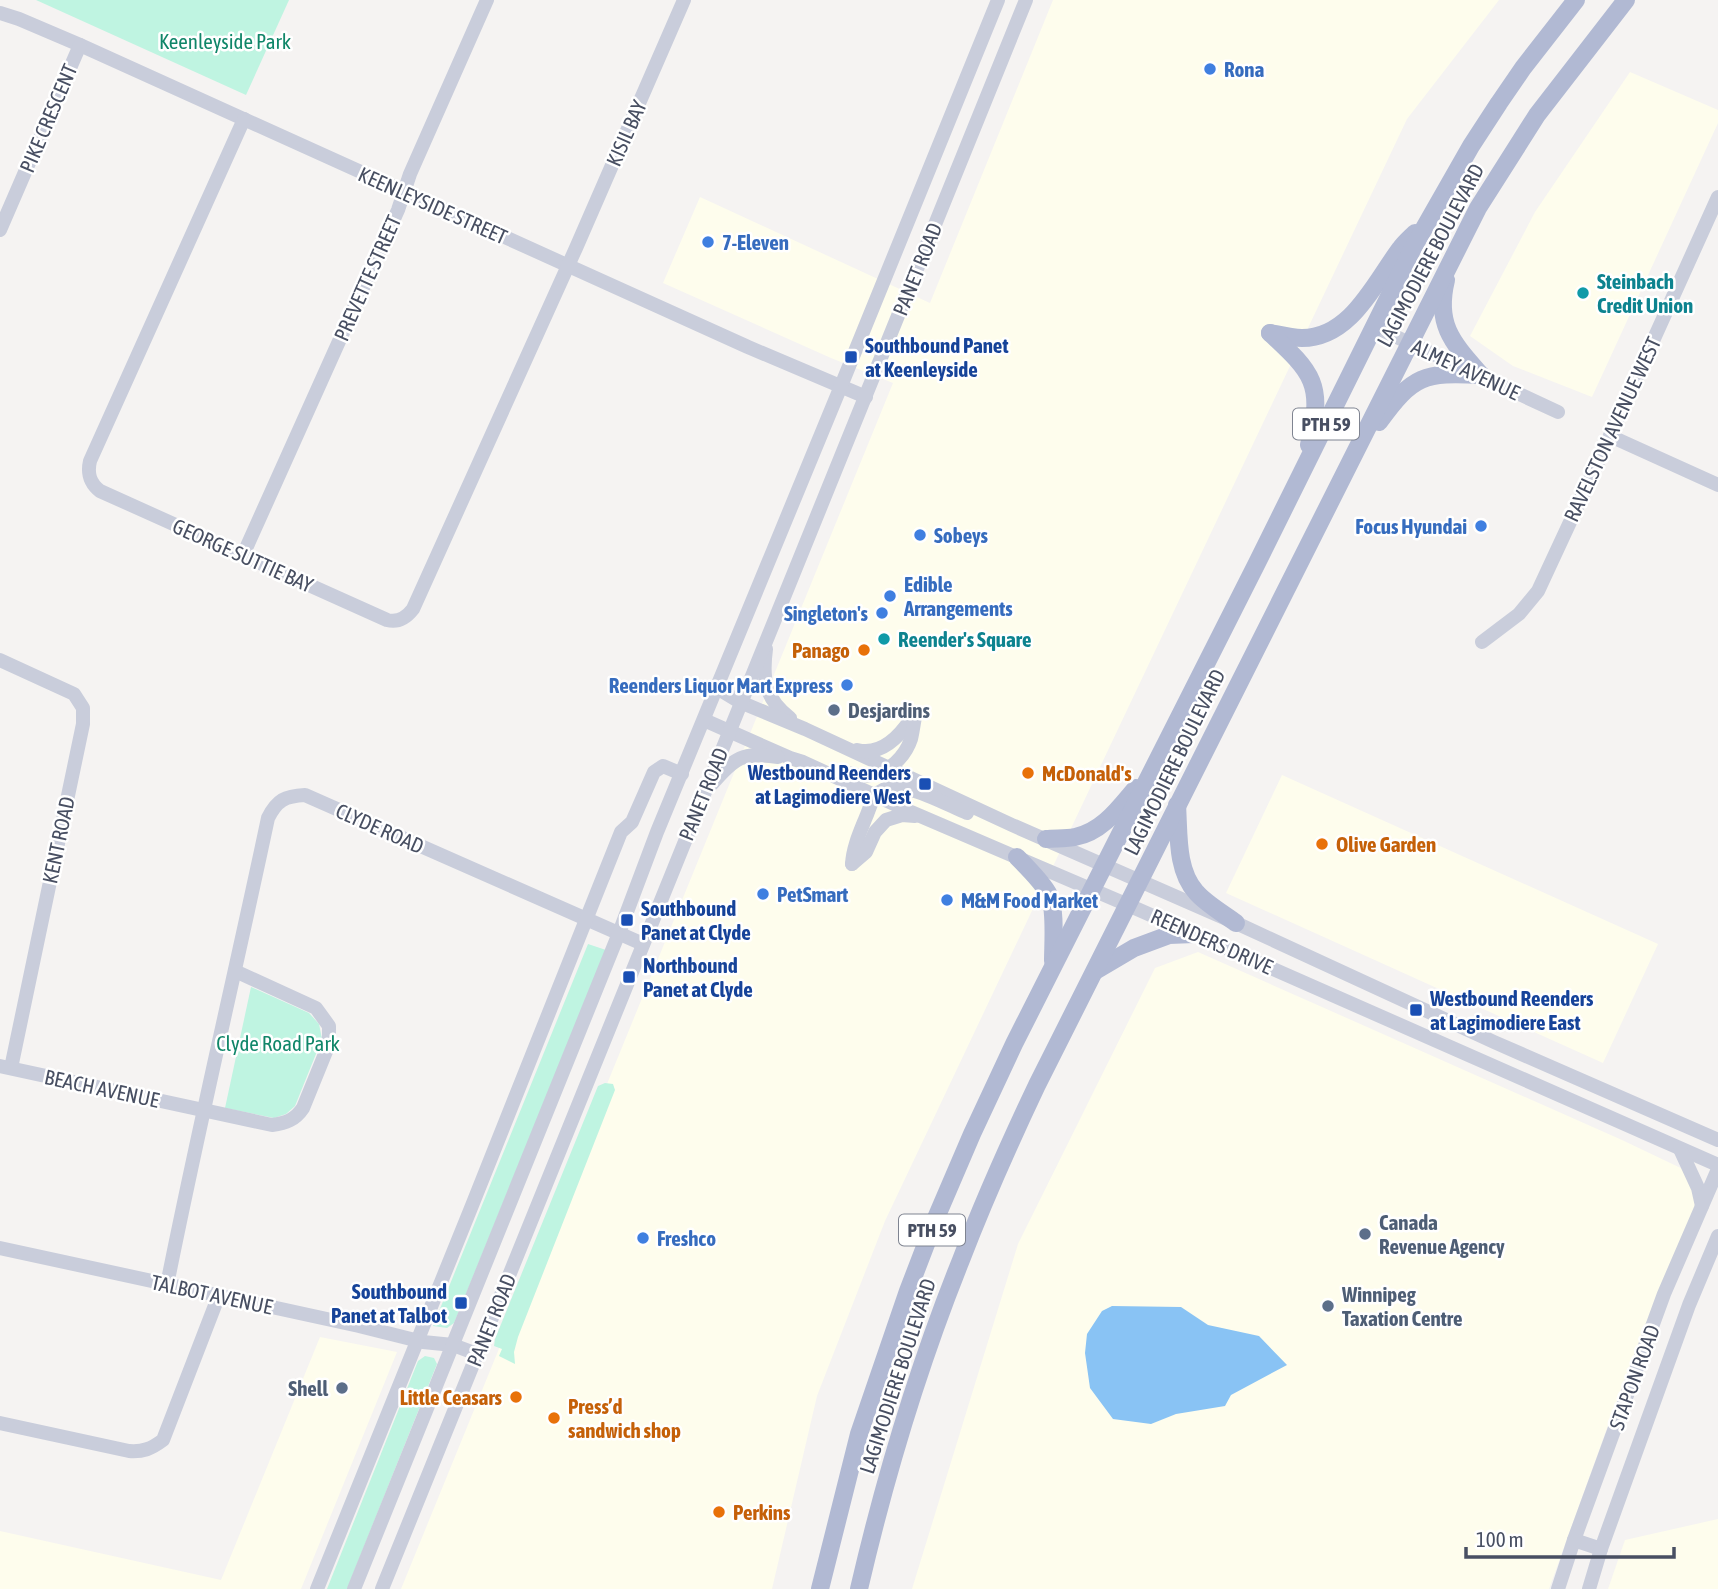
<svg xmlns="http://www.w3.org/2000/svg" width="1718" height="1589" viewBox="0 0 1718 1589" font-family="'Asap Condensed',sans-serif">
<style>
.commercial{fill:#fefded}
.green{fill:#bff4e1}
.water{fill:#89c3f4}
.lines{fill:none;stroke-linecap:round;stroke-linejoin:round}
.minor{stroke:#c9cddb;stroke-width:14}
.major{stroke:#b1b9d3;stroke-width:18}
.shop-dot{fill:#3f7fe0;stroke:#fff;stroke-width:2.5}
.culture-dot{fill:#0f9aa8;stroke:#fff;stroke-width:2.5}
.transit-dot{fill:#1a4fb4;stroke:#fff;stroke-width:2.5}
.food-dot{fill:#e8710a;stroke:#fff;stroke-width:2.5}
.service-dot{fill:#5c6f8a;stroke:#fff;stroke-width:2.5}
.labels{text-anchor:middle;dominant-baseline:central;stroke-width:5;stroke-linejoin:round;paint-order:stroke}
.shield{fill:#fff;stroke:#7f8491;stroke-width:2}
.shield-label{font-size:19px;font-weight:bold;fill:#484f62}
.park-label{font-size:21px;fill:#108669;stroke:#fff}
.shop-label{font-size:21px;font-weight:bold;fill:#366cbe;stroke:#fff;text-anchor:start}
.street-label{font-size:21px;fill:#484f62;stroke:#fff}
.culture-label{font-size:21px;font-weight:bold;fill:#0d838f;stroke:#fff;text-anchor:start}
.transit-label{font-size:21px;font-weight:bold;fill:#164399;stroke:#fff;text-anchor:start}
.food-label{font-size:21px;font-weight:bold;fill:#c56008;stroke:#fff;text-anchor:start}
.service-label{font-size:21px;font-weight:bold;fill:#4e5e75;stroke:#fff;text-anchor:start}
</style>
<rect width="100%" height="100%" fill="#f5f3f2"/>
<g class="commercial">
<polygon points="1053,0 1499,0 1407,119 885,1221 817,1396 772,1589 401,1589 893,383 831,358 663,283 700,197 930,303"/>
<polygon points="1630,72 1718,110 1718,123 1592,397 1513,366 1470,336 1535,212"/>
<polygon points="1282,775 1658,944 1603,1063 1226,893"/>
<polygon points="1198,952 1622,1140 1687,1171 1702,1200 1629,1367 1549,1589 912,1589 1018,1244 1155,968"/>
<polygon points="320,1337 397,1352 301,1589 0,1589 0,1531 221,1580"/>
<polygon points="1718,1519 1718,1589 1608,1589 1625,1540"/>
</g>
<g class="green">
<polygon points="36,0 289,0 246,95"/>
<polygon points="588,944 606,950 457,1316 454,1323 447,1328 433,1326"/>
<polygon points="251,987 309,1013 319,1024 322,1039 295,1106 286,1114 274,1118 225,1108"/>
<polygon points="605,1083 613,1084 615,1090 518,1337 514,1352 515,1364 499,1356 502,1349 494,1346 495,1339 598,1086"/>
<polygon points="425,1356 434,1358 437,1364 347,1589 327,1589 418,1361"/>
</g>
<polygon class="water" points="1112,1306 1181,1307 1208,1325 1259,1336 1287,1365 1231,1395 1225,1406 1176,1414 1151,1424 1113,1419 1090,1388 1085,1353 1087,1334 1102,1311"/>
<g class="lines">
<g class="minor">
<polyline points="0,13 19,19 80,45 748,347 866,397"/>
<path d="M244,119l-154,342c-3,13 0,22 10,30l287,129c11,3 19,-2 26,-11l163,-361 108,-248"/>
<polyline points="0,230 80,45"/>
<polyline points="1375,327 1558,412"/>
<polyline points="1610,436 1718,485"/>
<polyline points="243,555 398,210 410,174 487,0"/>
<polyline points="1482,642 1519,614 1538,591 1610,436 1718,197"/>
<path d="M766,649c-4,30 -1,50 24,69"/>
<polyline points="0,660 74,694 83,708 83,724 11,1068"/>
<polyline points="717,688 740,702 805,729 1012,825 1236,923 1494,1042 1718,1140"/>
<polyline points="704,720 790,758 803,762 911,812 1128,905 1718,1165"/>
<path d="M857,750c24,6 42,-13 54,-31"/>
<path d="M838,771c11,2 22,6 33,4 18,-3 34,-18 40,-36 2,-8 3,-18 5,-27"/>
<path d="M712,784c23,-27 30,-32 66,-27"/>
<path d="M852,864c1,-17 8,-32 14,-47 3,-7 5,-15 9,-21 18,-24 71,9 92,17"/>
<polyline points="852,864 866,852 875,832 886,820 902,815 915,816"/>
<path d="M0,1066l272,59c14,-2 23,-5 31,-17l24,-59 2,-13v-10l-13,-18 -81,-37"/>
<polyline points="1680,1149 1698,1188 1702,1206"/>
<polyline points="0,1248 359,1326 423,1342 453,1345 477,1354"/>
<path d="M167,1285c31,-156 68,-311 101,-467 9,-18 17,-22 37,-23l338,149"/>
<path d="M0,1423l129,28c14,1 22,-2 34,-11l56,-145"/>
<polyline points="1574,1540 1601,1549"/>
<polyline points="317,1589 473,1203 621,832 632,822 654,772 663,766 682,774"/>
<polyline points="354,1589 619,933 657,832 841,386 998,0"/>
<polyline points="382,1589 1026,0"/>
<polyline points="1558,1589 1574,1540 1664,1294 1718,1169"/>
<polyline points="1589,1589 1601,1549 1689,1305 1718,1236"/>
</g>
<g class="major">
<path d="M1446,280c-11,45 7,63 35,95"/>
<path d="M1270,333c10,2 22,5 32,5 49,0 73,-56 98,-89 4,-6 10,-11 15,-16"/>
<path d="M1270,333c43,40 54,51 39,112"/>
<path d="M1379,422c34,-47 45,-50 102,-47"/>
<path d="M1177,805c2,28 -1,65 19,87 9,11 28,22 40,31"/>
<path d="M1046,839c9,-1 20,0 29,-2 27,-5 44,-29 61,-49"/>
<path d="M1017,857c10,10 27,27 32,38 7,14 4,49 4,66"/>
<polyline points="1095,971 1134,948 1169,935 1194,934"/>
<polyline points="820,1589 859,1434 908,1291 936,1218 972,1134 1014,1044 1257,563 1414,246 1471,146 1499,103 1523,68 1576,0"/>
<path d="M859,1589c26,-112 59,-222 102,-329 23,-60 49,-118 76,-175l441,-877 59,-93 89,-115"/>
</g>
</g>
<g class="shop-dot">
<circle cx="1210" cy="69" r="7"/>
<circle cx="708" cy="242" r="7"/>
<circle cx="1481" cy="526" r="7"/>
<circle cx="920" cy="535" r="7"/>
<circle cx="890" cy="596" r="7"/>
<circle cx="882" cy="613" r="7"/>
<circle cx="847" cy="685" r="7"/>
<circle cx="763" cy="894" r="7"/>
<circle cx="947" cy="900" r="7"/>
<circle cx="643" cy="1238" r="7"/>
</g>
<g class="culture-dot">
<circle cx="1583" cy="293" r="7"/>
<circle cx="884" cy="639" r="7"/>
</g>
<g class="transit-dot">
<rect x="844" y="350" width="14" height="14" rx="3.5"/>
<rect x="918" y="777" width="14" height="14" rx="3.5"/>
<rect x="620" y="913" width="14" height="14" rx="3.5"/>
<rect x="622" y="970" width="14" height="14" rx="3.5"/>
<rect x="1409" y="1003" width="14" height="14" rx="3.5"/>
<rect x="454" y="1296" width="14" height="14" rx="3.5"/>
</g>
<g class="food-dot">
<circle cx="864" cy="650" r="7"/>
<circle cx="1028" cy="773" r="7"/>
<circle cx="1322" cy="844" r="7"/>
<circle cx="516" cy="1397" r="7"/>
<circle cx="554" cy="1418" r="7"/>
<circle cx="719" cy="1512" r="7"/>
</g>
<g class="service-dot">
<circle cx="834" cy="710" r="7"/>
<circle cx="1365" cy="1234" r="7"/>
<circle cx="1328" cy="1306" r="7"/>
<circle cx="342" cy="1388" r="7"/>
</g>
<g class="labels">
<g class="shield">
<rect x="1293" y="408.5" width="66" height="31" rx="5"/>
<rect x="899" y="1214.5" width="66" height="31" rx="5"/>
</g>
<g class="shield-label">
<text x="1326" y="424">PTH 59</text>
<text x="932" y="1230">PTH 59</text>
</g>
<g class="park-label">
<text x="225" y="41">Keenleyside Park</text>
<text x="278" y="1043">Clyde Road Park</text>
</g>
<g class="shop-label">
<text x="1224" y="69">Rona</text>
<text x="722" y="242">7-Eleven</text>
<text x="1467" y="526" text-anchor="end">Focus Hyundai</text>
<text x="934" y="535">Sobeys</text>
<text x="904" y="584">Edible<tspan x="904" dy="24">Arrangements</tspan></text>
<text x="868" y="613" text-anchor="end">Singleton's</text>
<text x="833" y="685" text-anchor="end">Reenders Liquor Mart Express</text>
<text x="777" y="894">PetSmart</text>
<text x="961" y="900">M&amp;M Food Market</text>
<text x="657" y="1238">Freshco</text>
</g>
<g class="street-label">
<text transform="translate(48 118) rotate(-67)">PIKE CRESCENT</text>
<text transform="translate(626 133) rotate(-66)">KISIL BAY</text>
<text transform="translate(433 205) rotate(24)">KEENLEYSIDE STREET</text>
<text transform="translate(1430 255) rotate(-62)">LAGIMODIERE BOULEVARD</text>
<text transform="translate(917 269) rotate(-68)">PANET ROAD</text>
<text transform="translate(367 278) rotate(-66)">PREVETTE STREET</text>
<text transform="translate(1466 369) rotate(25)">ALMEY AVENUE</text>
<text transform="translate(1612 429) rotate(-65)">RAVELSTON AVENUE WEST</text>
<text transform="translate(243 555) rotate(24)">GEORGE SUTTIE BAY</text>
<text transform="translate(1174 762) rotate(-64)">LAGIMODIERE BOULEVARD</text>
<text transform="translate(703 794) rotate(-68)">PANET ROAD</text>
<text transform="translate(380 828) rotate(24)">CLYDE ROAD</text>
<text transform="translate(58 840) rotate(-78)">KENT ROAD</text>
<text transform="translate(1212 941) rotate(24)">REENDERS DRIVE</text>
<text transform="translate(102 1088) rotate(12)">BEACH AVENUE</text>
<text transform="translate(212 1294) rotate(12)">TALBOT AVENUE</text>
<text transform="translate(491 1320) rotate(-68)">PANET ROAD</text>
<text transform="translate(897 1376) rotate(-72)">LAGIMODIERE BOULEVARD</text>
<text transform="translate(1634 1377) rotate(-70)">STAPON ROAD</text>
</g>
<g class="culture-label">
<text x="1597" y="281">Steinbach<tspan x="1597" dy="24">Credit Union</tspan></text>
<text x="898" y="639">Reender's Square</text>
</g>
<g class="transit-label">
<text x="865" y="345">Southbound Panet<tspan x="865" dy="24">at Keenleyside</tspan></text>
<text x="911" y="772" text-anchor="end">Westbound Reenders<tspan x="911" dy="24">at Lagimodiere West</tspan></text>
<text x="641" y="908">Southbound<tspan x="641" dy="24">Panet at Clyde</tspan></text>
<text x="643" y="965">Northbound<tspan x="643" dy="24">Panet at Clyde</tspan></text>
<text x="1430" y="998">Westbound Reenders<tspan x="1430" dy="24">at Lagimodiere East</tspan></text>
<text x="447" y="1291" text-anchor="end">Southbound<tspan x="447" dy="24">Panet at Talbot</tspan></text>
</g>
<g class="food-label">
<text x="850" y="650" text-anchor="end">Panago</text>
<text x="1042" y="773">McDonald's</text>
<text x="1336" y="844">Olive Garden</text>
<text x="502" y="1397" text-anchor="end">Little Ceasars</text>
<text x="568" y="1406">Press’d<tspan x="568" dy="24">sandwich shop</tspan></text>
<text x="733" y="1512">Perkins</text>
</g>
<g class="service-label">
<text x="848" y="710">Desjardins</text>
<text x="1379" y="1222">Canada<tspan x="1379" dy="24">Revenue Agency</tspan></text>
<text x="1342" y="1294">Winnipeg<tspan x="1342" dy="24">Taxation Centre</tspan></text>
<text x="328" y="1388" text-anchor="end">Shell</text>
</g>
</g>
<path d="M1466 1547v10h208v-10" fill="none" stroke="#484f62" stroke-width="3.5"/>
<text x="1476" y="1547" font-size="21" fill="#484f62" stroke="#ffffff" stroke-width="5" paint-order="stroke">100 m</text>
</svg>
